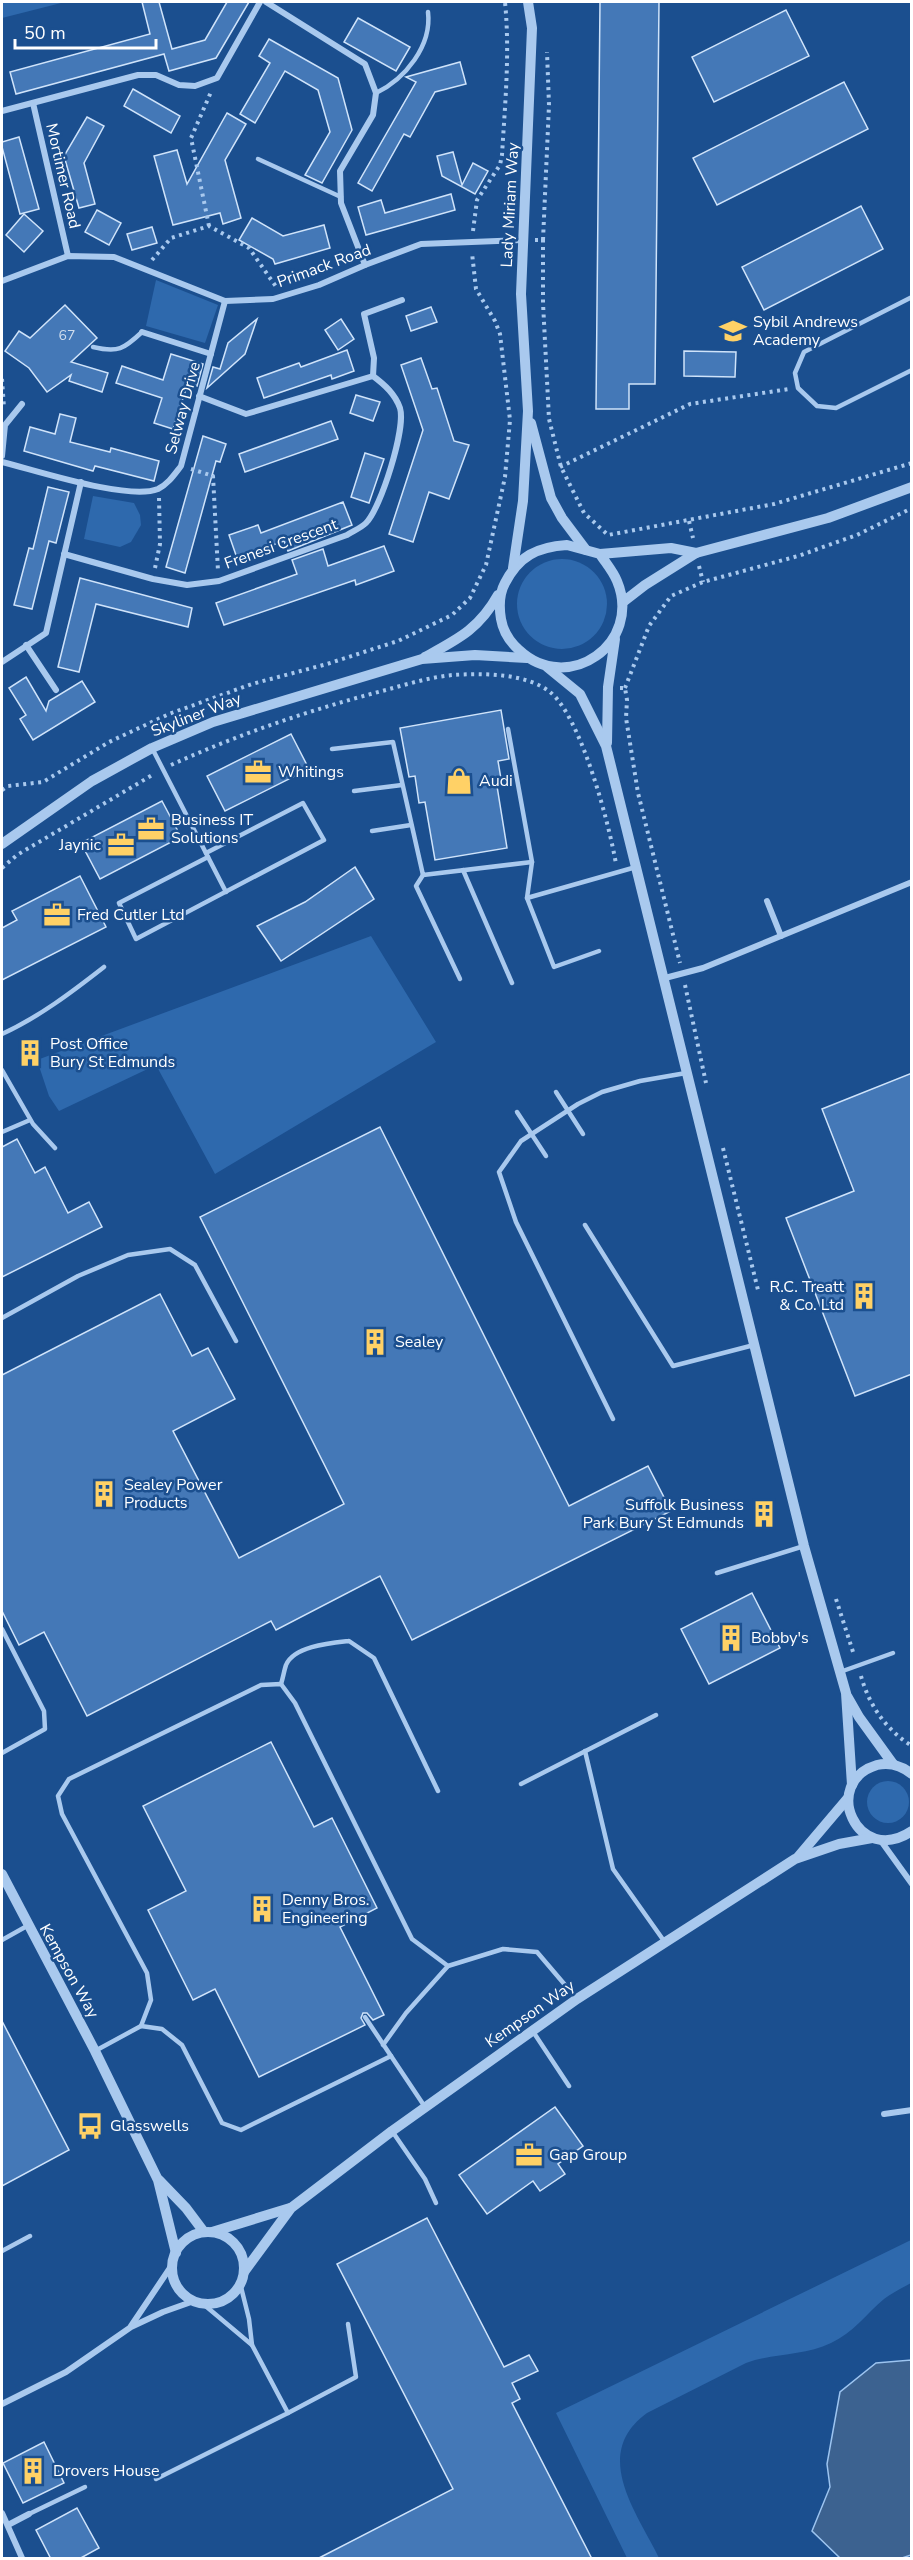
<svg xmlns="http://www.w3.org/2000/svg" width="913" height="2560" viewBox="0 0 913 2560" font-family="'Nunito Sans',sans-serif">
<style>
.green{fill:#2e69ad}
.water{fill:#3c6290;stroke:#9cc4f0;stroke-width:1.5}
.building{fill:#4478b7;stroke:#cfe3fa;stroke-width:1.5}
.lines{fill:none;stroke-linecap:round;stroke-linejoin:round}
.path{stroke:#a9c9ee;stroke-width:4;stroke-dasharray:3 4.5;stroke-linecap:butt}
.service{stroke:#a9c9ee;stroke-width:4.5}
.minor{stroke:#a9c9ee;stroke-width:6}
.tertiary{stroke:#a9c9ee;stroke-width:10}
.labels{text-anchor:middle;dominant-baseline:central;stroke-width:5;stroke-linejoin:round;paint-order:stroke}
.number-label{font-size:14px;fill:#d0dded}
.street-label{font-size:16px;fill:#fff;stroke:#1b4f8f}
.poi-label{font-size:16px;fill:#fff;stroke:#1b4f8f;text-anchor:start}
</style>
<rect width="100%" height="100%" fill="#1b4f8f"/>
<g class="green">
<polygon points="2,2 65,2 2,18"/>
<polygon points="156,280 218,305 205,343 146,326"/>
<polygon points="93,496 134,503 140,515 141,525 131,542 120,547 84,539"/>
<circle cx="562" cy="604" r="45"/>
<polygon points="371,936 436,1042 215,1174 156,1065 59,1111 49,1096 37,1060"/>
<circle cx="888" cy="1802" r="21"/>
<path d="M911,2240v43c-9,5 -19,10 -27,16 -18,15 -31,34 -53,44 -27,13 -57,10 -85,20l-99,50c-56,41 -11,98 12,145h-32l-71,-145z"/>
</g>
<polygon class="water" points="911,2360 911,2555 902,2558 840,2558 812,2531 830,2487 827,2464 840,2392 876,2363"/>
<g class="building">
<polygon points="142,2 159,2 172,49 205,40 227,2 249,2 216,58 169,71 164,54 16,94 10,72 150,34"/>
<polygon points="600,2 659,2 655,384 629,384 629,409 596,409"/>
<polygon points="786,10 809,56 714,102 692,57"/>
<polygon points="358,18 410,47 396,71 344,42"/>
<polygon points="269,39 338,78 352,130 322,183 305,175 330,132 318,90 285,71 255,123 240,114 270,63 259,56"/>
<polygon points="460,62 466,84 435,92 410,137 404,134 372,191 358,183 416,82 406,77"/>
<polygon points="844,82 868,129 717,205 693,158"/>
<polygon points="133,89 180,116 171,133 124,106"/>
<polygon points="227,113 246,124 225,160 241,218 223,224 220,213 173,225 154,156 177,150 187,184"/>
<polygon points="87,117 104,126 84,163 95,204 79,208 64,156"/>
<polygon points="19,137 39,209 20,214 2,147 2,142"/>
<polygon points="453,152 462,185 473,163 488,171 475,194 442,176 437,156"/>
<polygon points="451,194 455,210 366,235 358,207 381,200 385,213"/>
<polygon points="861,206 883,249 764,310 742,267"/>
<polygon points="97,210 121,223 109,245 85,232"/>
<polygon points="24,214 43,231 24,252 6,235"/>
<polygon points="252,218 283,236 324,225 330,248 275,264 273,259 239,240"/>
<polygon points="152,227 157,243 132,250 127,234"/>
<polygon points="65,305 97,338 71,362 108,373 102,392 69,381 71,375 47,392 29,368 5,351 19,331 30,338"/>
<polygon points="431,307 437,322 411,331 406,316"/>
<polygon points="257,319 245,354 207,388 213,367 220,369 228,343"/>
<polygon points="341,319 354,339 338,350 325,330"/>
<polygon points="347,350 354,371 332,379 331,375 264,398 257,378 299,363 301,367"/>
<polygon points="684,351 736,352 735,377 684,376"/>
<polygon points="171,354 203,364 197,386 188,383 173,429 154,423 162,398 116,383 122,366 163,380"/>
<polygon points="421,358 432,389 437,388 454,441 469,445 449,499 429,492 413,542 389,534 423,430 401,365"/>
<polygon points="356,395 380,402 373,421 350,413"/>
<polygon points="60,414 76,418 70,442 110,452 111,448 159,461 154,481 95,466 93,471 24,451 30,427 55,434"/>
<polygon points="331,421 338,439 245,472 239,454"/>
<polygon points="203,436 226,444 220,462 216,461 185,573 166,567"/>
<polygon points="365,453 384,459 369,503 351,497"/>
<polygon points="48,487 69,492 56,543 49,541 32,609 14,605 29,548 33,549"/>
<polygon points="343,502 352,525 288,551 284,541 237,558 229,535 258,525 261,533"/>
<polygon points="384,546 394,571 356,585 355,580 224,625 216,603 297,574 292,560 323,549 328,566"/>
<polygon points="80,578 192,608 188,627 96,604 79,672 58,667"/>
<polygon points="26,677 46,711 49,701 82,681 95,702 33,740 20,719 26,715 9,688"/>
<polygon points="501,710 509,759 498,761 502,785 497,786 507,848 435,860 425,802 419,803 415,776 409,777 400,728"/>
<polygon points="291,734 309,769 225,811 207,776"/>
<polygon points="162,801 181,837 100,879 81,843"/>
<polygon points="355,867 374,899 281,961 257,926 305,902"/>
<polygon points="80,876 106,927 2,980 2,928 17,920 12,911"/>
<polygon points="912,1073 912,1374 855,1396 786,1218 854,1191 822,1109"/>
<polygon points="380,1127 569,1506 648,1466 671,1511 412,1640 380,1576 276,1630 271,1621 87,1716 44,1632 19,1645 2,1611 2,1375 160,1294 192,1356 208,1348 235,1399 173,1431 239,1558 344,1504 200,1217"/>
<polygon points="17,1139 35,1173 45,1167 68,1213 89,1202 102,1227 2,1277 2,1147"/>
<polygon points="752,1593 780,1648 709,1684 681,1629"/>
<polygon points="271,1742 314,1827 332,1818 377,1908 340,1927 384,2015 373,2020 367,2013 363,2013 361,2018 365,2025 259,2077 215,1989 193,2000 148,1910 186,1891 143,1806"/>
<polygon points="2,2021 69,2150 2,2186"/>
<polygon points="555,2107 583,2146 558,2164 565,2174 540,2191 533,2181 487,2214 459,2175"/>
<polygon points="427,2218 504,2367 529,2355 538,2371 512,2383 520,2399 512,2403 592,2559 317,2559 453,2489 337,2264"/>
<polygon points="44,2442 64,2483 23,2503 3,2463"/>
<polygon points="77,2508 99,2548 79,2559 51,2559 36,2530"/>
</g>
<g class="lines">
<g class="path">
<polyline points="209,226 191,138 211,92"/>
<path d="M473,231l4,-31 23,-35 2,-10c3,-51 8,-102 3,-153"/>
<polyline points="535,240 543,240 543,303 549,419 561,467 584,513 608,535 774,504 912,463"/>
<polyline points="543,240 549,105 547,52"/>
<polyline points="152,260 171,238 209,226 249,248 277,288"/>
<polyline points="2,379 4,408"/>
<polyline points="560,467 690,404 789,389"/>
<polyline points="191,469 213,476 218,571"/>
<polyline points="689,521 693,538"/>
<polyline points="699,566 703,582"/>
<polyline points="155,568 160,544 159,498"/>
<polyline points="620,688 625,688 627,700 626,718 638,793 680,963"/>
<polyline points="625,688 649,626 671,596 703,582 798,556 857,535 912,508"/>
<path d="M171,765c68,-31 139,-55 211,-74 23,-6 47,-14 71,-16 29,-2 73,-2 97,17 31,25 59,131 66,172"/>
<polyline points="2,790 8,786 43,782 109,742 169,714 252,684 327,664 398,641 452,615 470,598 486,565 505,477 510,420 500,334 495,321 476,289 472,253"/>
<polyline points="2,868 17,855 154,774"/>
<polyline points="685,985 706,1083"/>
<polyline points="723,1148 758,1290"/>
<polyline points="836,1599 854,1655"/>
<path d="M861,1676c8,29 25,54 51,70"/>
</g>
<g class="service">
<path d="M376,93c29,-14 56,-47 52,-81"/>
<polyline points="258,159 341,197"/>
<polyline points="912,297 804,352 795,373 798,388 817,406 836,408 912,370"/>
<path d="M93,347c25,6 31,2 49,-15"/>
<polyline points="508,729 532,862 527,898 554,967 599,951"/>
<polyline points="152,748 226,892"/>
<polyline points="332,749 393,742 423,875 532,862"/>
<polyline points="354,791 402,785"/>
<polyline points="372,831 411,825"/>
<polyline points="206,853 303,803 324,840 136,939 119,903 208,857"/>
<polyline points="463,870 512,983"/>
<polyline points="423,875 416,886 460,979"/>
<polyline points="527,898 636,867"/>
<path d="M2,1034c37,-17 70,-42 102,-67"/>
<polyline points="2,1070 33,1124 55,1148"/>
<polyline points="556,1092 583,1134"/>
<polyline points="517,1112 546,1156"/>
<polyline points="2,1132 30,1120"/>
<polyline points="585,1225 673,1366 754,1345"/>
<polyline points="2,1318 78,1276 128,1255 170,1249 195,1265 236,1341"/>
<polyline points="613,1419 516,1222 499,1172 521,1141 578,1104 602,1092 640,1081 686,1073"/>
<polyline points="717,1573 804,1546"/>
<polyline points="2,1629 44,1711 45,1729 2,1753"/>
<polyline points="840,1672 893,1653"/>
<path d="M281,1684c2,-6 3,-13 5,-19 8,-19 45,-22 63,-24l25,17 64,133"/>
<polyline points="585,1751 613,1869 664,1941"/>
<polyline points="521,1784 656,1715"/>
<polyline points="2,1940 27,1926"/>
<polyline points="365,2017 425,2107"/>
<polyline points="141,2026 151,2000 147,1973 62,1814 58,1796 69,1779 261,1685 281,1684 295,1703 412,1939 448,1966 503,1949 537,1952 577,1999"/>
<polyline points="532,2030 569,2086"/>
<polyline points="383,2045 406,2013 448,1966"/>
<polyline points="95,2051 141,2026 162,2029 182,2045 222,2123 241,2130 391,2056"/>
<polyline points="392,2131 425,2179 436,2203"/>
<polyline points="2,2251 30,2236"/>
<polyline points="240,2283 249,2319 252,2345"/>
<polyline points="288,2413 356,2377 348,2324"/>
<polyline points="156,2479 288,2413 252,2345 202,2303"/>
<polyline points="29,2514 85,2487"/>
</g>
<g class="minor">
<polyline points="266,2 365,64 376,93 373,115 340,171 341,203 365,265"/>
<polyline points="33,103 68,256"/>
<polyline points="2,111 138,75 156,75 179,85 195,86 217,78 260,2"/>
<polyline points="2,281 68,256 114,257 225,301 273,299 319,285 365,265 421,244 522,240"/>
<polyline points="142,332 211,354"/>
<polyline points="373,376 374,358 364,314 402,300"/>
<polyline points="2,456 5,425 22,404"/>
<path d="M2,462c33,8 126,39 156,27 10,-5 16,-14 23,-23l44,-165"/>
<path d="M64,554l89,25 34,6 32,-4 128,-46c6,-4 14,-7 19,-12 15,-15 40,-95 34,-115 -5,-14 -15,-23 -27,-32l-127,38 -47,-18"/>
<polyline points="26,645 56,690"/>
<polyline points="2,662 46,633 81,482"/>
<polyline points="767,901 781,936"/>
<polyline points="665,978 703,968 912,882"/>
<polyline points="881,1841 912,1884"/>
<polyline points="884,2114 912,2110"/>
<polyline points="131,2326 172,2265"/>
<polyline points="2,2404 66,2372 131,2327 163,2312 194,2301"/>
<polyline points="2,2513 22,2558"/>
<polyline points="8,2525 29,2514"/>
</g>
<g class="tertiary">
<polyline points="531,423 551,498 562,518 586,550"/>
<path d="M567,545l33,9c5,8 13,17 17,27 26,62 -49,115 -98,69 -9,-8 -16,-19 -18,-31 -2,-12 -2,-25 4,-36 14,-27 32,-36 62,-38z"/>
<polyline points="600,554 671,548 696,553"/>
<polyline points="513,568 523,501 528,411 521,294 532,28 528,2"/>
<polyline points="623,602 645,585 696,553 828,518 912,487"/>
<path d="M425,657c33,-18 54,-28 73,-62"/>
<polyline points="547,667 580,694 606,746 804,1546 846,1693 852,1785"/>
<polyline points="607,743 608,687 615,639"/>
<polyline points="2,844 92,781 152,748 213,722 422,659 475,655 527,658"/>
<polyline points="847,1696 859,1717 893,1764"/>
<path d="M912,1774c-10,-8 -23,-12 -35,-9 -57,17 -20,103 35,66"/>
<polyline points="798,1857 848,1798"/>
<polyline points="2,1874 95,2051 158,2180 176,2253"/>
<polyline points="159,2180 186,2208 204,2232"/>
<polyline points="212,2232 290,2208"/>
<circle cx="208" cy="2268" r="36"/>
<polyline points="244,2272 291,2208 392,2131 577,1999 795,1859 839,1844 872,1838"/>
</g>
</g>
<defs>
<symbol id="school-bare" viewBox="-9 -9 18 18"><path d="M0-5L7-2L0 1L-7-2ZM-4 1L0 2.5L4 1V4Q0 6-4 4Z" fill="#ffd166" stroke="#1b4f8f" stroke-width="2.5" paint-order="stroke"/></symbol>
<symbol id="office-bare" viewBox="-9 -9 18 18"><path d="M-6-3h4V-5.5h4V-3h4V5H-6ZM-1-4.5V-3h2v-1.5ZM-6 0V1H6V0Z" fill="#ffd166" stroke="#1b4f8f" stroke-width="2.5" paint-order="stroke"/></symbol>
<symbol id="shop-bare" viewBox="-9 -9 18 18"><path d="M-5-2.5h2.3a2.7 3.5 0 0 1 5.4 0H5L5.5 6h-11ZM-1.5-2.5h3a1.5 2.3 0 0 0-3 0Z" fill="#ffd166" stroke="#1b4f8f" stroke-width="2.5" paint-order="stroke"/></symbol>
<symbol id="building-bare" viewBox="-9 -9 18 18"><path d="M-4-6H4V6H1V3H-1V6H-4ZM-2.5-4.3h1.7v1.8h-1.7ZM.8-4.3h1.7v1.8H.8ZM-2.5-1h1.7V.8h-1.7ZM.8-1h1.7V.8H.8Z" fill="#ffd166" stroke="#1b4f8f" stroke-width="2.5" paint-order="stroke"/></symbol>
<symbol id="bus-bare" viewBox="-9 -9 18 18"><path d="M-5-6H5V4H4V6H2V4H-2V6H-4V4H-5ZM-3.5-4V0h7V-4ZM-3.5 1.2v1.5H-2V1.2ZM2 1.2v1.5H3.5V1.2Z" fill="#ffd166" stroke="#1b4f8f" stroke-width="2.5" paint-order="stroke"/></symbol>
</defs>
<g fill-rule="evenodd">
<use href="#school-bare" x="714" y="312" width="38" height="38"/>
<use href="#office-bare" x="239" y="753" width="38" height="38"/>
<use href="#shop-bare" x="440" y="762" width="38" height="38"/>
<use href="#office-bare" x="132" y="810" width="38" height="38"/>
<use href="#office-bare" x="102" y="826" width="38" height="38"/>
<use href="#office-bare" x="38" y="896" width="38" height="38"/>
<use href="#building-bare" x="11" y="1034" width="38" height="38"/>
<use href="#building-bare" x="845" y="1277" width="38" height="38"/>
<use href="#building-bare" x="356" y="1323" width="38" height="38"/>
<use href="#building-bare" x="85" y="1475" width="38" height="38"/>
<use href="#building-bare" x="745" y="1495" width="38" height="38"/>
<use href="#building-bare" x="712" y="1619" width="38" height="38"/>
<use href="#building-bare" x="243" y="1890" width="38" height="38"/>
<use href="#bus-bare" x="71" y="2107" width="38" height="38"/>
<use href="#office-bare" x="510" y="2136" width="38" height="38"/>
<use href="#building-bare" x="14" y="2452" width="38" height="38"/>
</g>
<g class="labels">
<g class="number-label">
<text x="67" y="335">67</text>
</g>
<g class="street-label">
<text transform="translate(63 176) rotate(77)">Mortimer Road</text>
<text transform="translate(510 205) rotate(-87)">Lady Miriam Way</text>
<text transform="translate(324 266) rotate(-20)">Primack Road</text>
<text transform="translate(183 408) rotate(-75)">Selway Drive</text>
<text transform="translate(281 544) rotate(-20)">Frenesi Crescent</text>
<text transform="translate(196 715) rotate(-21)">Skyliner Way</text>
<text transform="translate(69 1971) rotate(61)">Kempson Way</text>
<text transform="translate(530 2014) rotate(-35)">Kempson Way</text>
</g>
<g class="poi-label">
<text x="753" y="322">Sybil Andrews<tspan x="753" dy="18">Academy</tspan></text>
<text x="278" y="772">Whitings</text>
<text x="479" y="781">Audi</text>
<text x="171" y="820">Business IT<tspan x="171" dy="18">Solutions</tspan></text>
<text x="101" y="845" text-anchor="end">Jaynic</text>
<text x="77" y="915">Fred Cutler Ltd</text>
<text x="50" y="1044">Post Office<tspan x="50" dy="18">Bury St Edmunds</tspan></text>
<text x="844" y="1287" text-anchor="end">R.C. Treatt<tspan x="844" dy="18">&amp; Co. Ltd</tspan></text>
<text x="395" y="1342">Sealey</text>
<text x="124" y="1485">Sealey Power<tspan x="124" dy="18">Products</tspan></text>
<text x="744" y="1505" text-anchor="end">Suffolk Business<tspan x="744" dy="18">Park Bury St Edmunds</tspan></text>
<text x="751" y="1638">Bobby's</text>
<text x="282" y="1900">Denny Bros.<tspan x="282" dy="18">Engineering</tspan></text>
<text x="110" y="2126">Glasswells</text>
<text x="549" y="2155">Gap Group</text>
<text x="53" y="2471">Drovers House</text>
</g>
</g>
<rect width="913" height="2560" fill="none" stroke="#ffffff" stroke-width="6"/>
<path d="M15 39v9h141v-9" fill="none" stroke="#ffffff" stroke-width="3"/>
<text x="24" y="39" font-size="18" fill="#ffffff" stroke="#1b4f8f" stroke-width="4.5" paint-order="stroke">50 m</text>
</svg>
